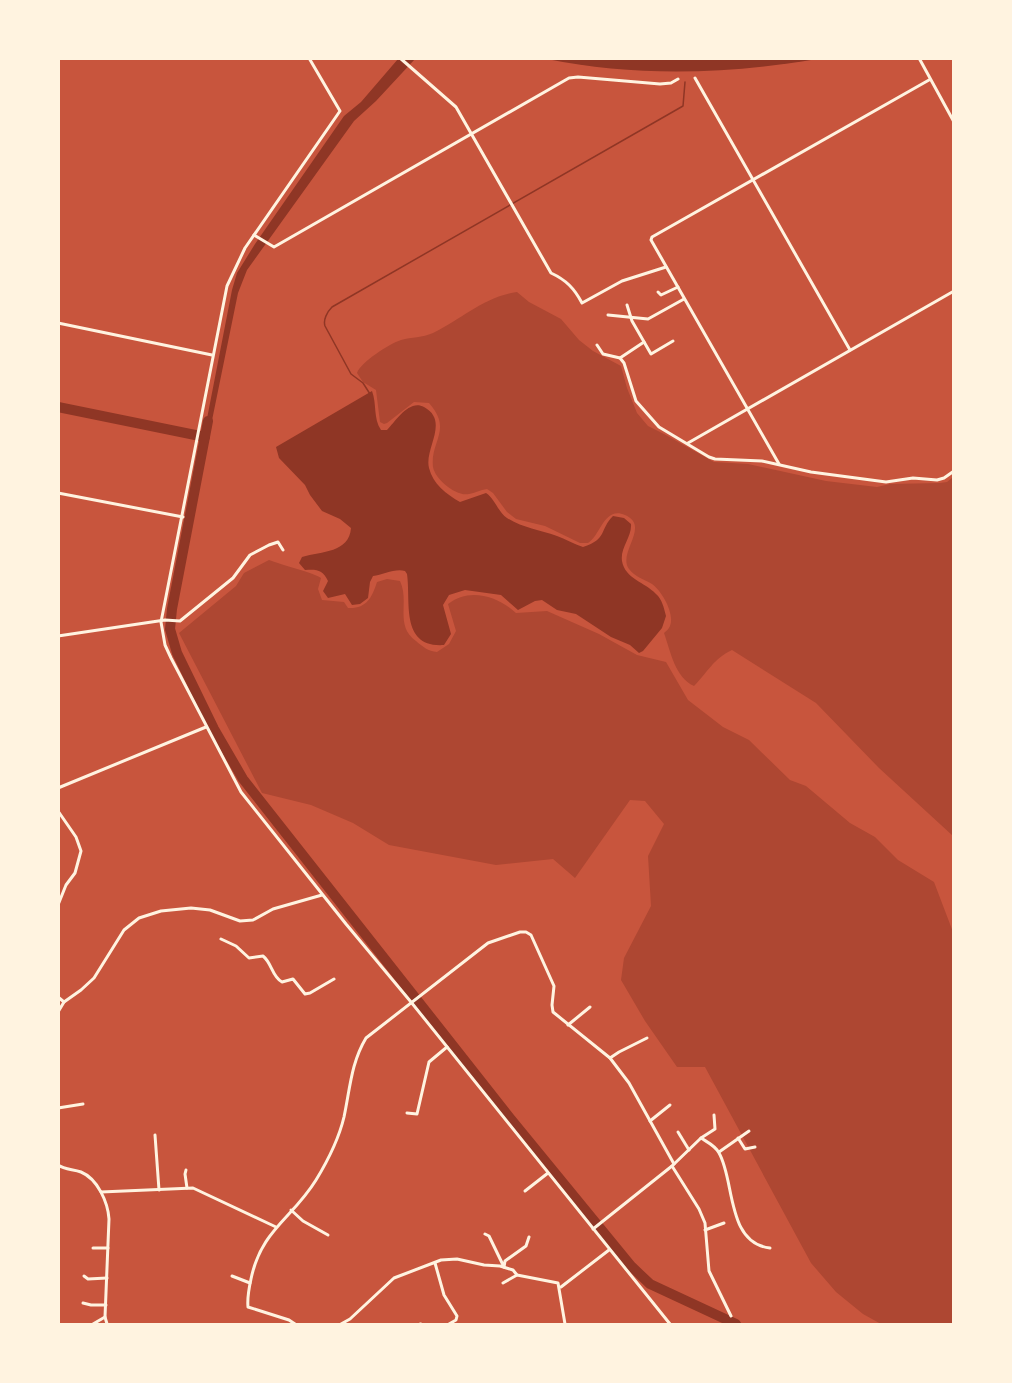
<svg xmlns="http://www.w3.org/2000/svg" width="1012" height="1383" viewBox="0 0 1012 1383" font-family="Signika,sans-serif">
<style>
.green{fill:#ae4732}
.water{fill:#8f3625}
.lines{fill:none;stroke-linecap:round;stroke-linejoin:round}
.stream{stroke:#8f3625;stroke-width:1.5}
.river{stroke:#8f3625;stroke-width:10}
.minor{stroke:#fff3e0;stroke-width:3}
</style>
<rect width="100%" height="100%" fill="#c8553d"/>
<g class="green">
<path d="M517,292l12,10 32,17 18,21 14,11 28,15 6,22 10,25 11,13 16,8 50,28 34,2 78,17 51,6 13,-3 50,-1 7,-1 6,-5v359l-74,-68 -63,-65 -84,-53c-19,9 -24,22 -38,36 -19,-9 -23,-33 -30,-53 2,-2 5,-4 6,-7 5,-12 -8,-35 -18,-42 -8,-5 -17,-7 -23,-15 -12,-16 22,-43 -4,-54 -21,-9 -24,20 -37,28h-8l-35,-17 -29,-7 -9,-7 -14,-19 -6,-4c-7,1 -12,4 -18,5 -13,3 -34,-15 -36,-27 -3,-26 20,-37 -4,-64l-15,-1 -27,21 -3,1 -4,-2 -4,-32 -13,-8 -6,-9c4,-11 32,-29 44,-33 11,-3 21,-2 32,-7 29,-14 51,-36 84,-41z"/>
<path d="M269,560c10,4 48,14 52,18l-3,11 4,11 22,2 4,6c18,1 24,-10 29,-26l10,-3 13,2c10,21 -6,44 16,60 7,6 12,10 21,11l12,-8 7,-13 -8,-27c21,-17 50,-8 68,9l31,-2 52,23 38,21 29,7 22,38 35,27 26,13 41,40 16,6 44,37 25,14 23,23 36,22 19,50v392h-72l-18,-10 -27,-22 -25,-29 -106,-196h-28l-32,-46 -24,-41 3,-22 27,-52 -3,-50 16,-32 -19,-23 -15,-1 -55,78 -22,-19 -57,6 -107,-20 -36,-22 -42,-18 -49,-12 -83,-160 57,-47 8,-13z"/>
</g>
<g class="water">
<polygon points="398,59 415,59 376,101 354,121 247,270 238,293 209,435 204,434 232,290 237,273 255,244 344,116 361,102"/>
<path d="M547,59h270c-88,15 -182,18 -270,0z"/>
<path d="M372,391c5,13 1,27 9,39h6c9,-9 22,-31 37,-23 26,14 0,42 5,61 4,16 17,26 31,34l26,-9c9,6 12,19 21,25 16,10 32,12 50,18 8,3 17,8 26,11 25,-8 16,-17 30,-31l11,2 7,6c1,13 -11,24 -9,37 3,18 23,21 34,33 6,5 8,14 10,22l-4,12 -19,23 -4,2 -9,-8 -19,-8 -35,-23 -19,-4 -15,-10 -7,1 -17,9 -17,-15 -36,-5 -16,5 -6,10 8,29 -7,11c-44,3 -33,-43 -37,-71l-2,-3c-10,-3 -22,4 -32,5l-3,6 -2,16 -8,6 -8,1 -7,-11 -17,4 -5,-7 5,-10c-5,-11 -11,-12 -23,-11l-6,-7 3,-6c20,-6 47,-4 49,-29l-11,-9 -18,-8 -12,-16 -5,-10 -26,-27 -3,-11z"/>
</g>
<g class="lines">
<path class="stream" d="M370,394l-7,-11 -12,-9 -26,-48c-2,-6 2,-14 7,-19l351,-201 2,-24"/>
<g class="river">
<polyline points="58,407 205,437"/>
<polyline points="208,421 172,609 170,629 177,653 214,729 243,779 510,1118 631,1266 650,1284 736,1324"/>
</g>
<g class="minor">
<polyline points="309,58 340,111 245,248 227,286 161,622 165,645 171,658 241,792 346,924 411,1002 670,1324"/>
<path d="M400,58l56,49 95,166c15,7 23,15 31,30l40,-22 44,-14"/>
<polyline points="919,58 954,122"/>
<polyline points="695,78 850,350"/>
<polyline points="254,235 274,247 569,78 578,77 660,84 671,83 678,79"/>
<polyline points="658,292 661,295 678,287"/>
<polyline points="627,305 632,321 651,354 673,341"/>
<polyline points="608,315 648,319 684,299"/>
<polyline points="58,323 212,355"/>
<polyline points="597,345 603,354 620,358 624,363 636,401 659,427 709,457 715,459 762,461 811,472 886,482 913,478 937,480 944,478 954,471"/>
<polyline points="620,358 644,342"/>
<polyline points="688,443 954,291"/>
<polyline points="779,464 651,240 652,237 929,80"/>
<polyline points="58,493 183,517"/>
<polyline points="58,636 165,620 180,621 233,578 250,555 269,545 278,542 283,550"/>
<polyline points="58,788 206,727"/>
<polyline points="58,811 76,837 81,851 75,873 66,885 58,905"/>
<path d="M221,939l15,7 13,12 14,-2c9,7 9,21 19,26l11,-3 12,15 5,-1 24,-14"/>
<polyline points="58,997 64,1002 58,1012"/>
<polyline points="64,1002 81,990 94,978 124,930 139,918 161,911 191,908 210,910 240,921 253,920 273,909 322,895"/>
<polyline points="568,1025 590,1007"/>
<polyline points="610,1058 619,1052 647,1038"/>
<polyline points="58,1108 83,1104"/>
<polyline points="407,1113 417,1114 429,1062 447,1047"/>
<polyline points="650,1121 670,1105"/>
<polyline points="678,1132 689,1150"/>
<polyline points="155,1135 159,1190"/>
<path d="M701,1138c6,4 15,8 18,15 16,27 7,90 51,95"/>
<polyline points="738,1138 745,1149 755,1147"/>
<polyline points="719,1152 749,1131"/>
<path d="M58,1165c7,5 15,4 23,7 17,7 27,31 28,47l-4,98 2,7"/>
<polyline points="672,1166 699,1209 705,1223 709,1271 731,1316"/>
<polyline points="186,1170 185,1174 187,1188"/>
<polyline points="525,1191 548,1173"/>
<polyline points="101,1192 193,1188 276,1227"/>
<polyline points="291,1210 303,1221 328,1235"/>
<polyline points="593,1229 672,1166 701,1138 715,1129 714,1115"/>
<polyline points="705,1230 724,1223"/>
<polyline points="485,1234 489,1236 504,1267 505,1261 526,1246 529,1237"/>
<polyline points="93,1248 108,1248"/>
<polyline points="435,1263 444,1295 457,1316 456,1320 449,1324"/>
<polyline points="84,1276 88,1279 107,1278"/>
<polyline points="232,1276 250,1283"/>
<polyline points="503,1283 517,1275"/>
<polyline points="561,1287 609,1250"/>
<polyline points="83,1303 91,1305 106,1305"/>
<polyline points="93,1324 105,1317"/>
<path d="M295,1324l-6,-4 -41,-13c-1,-10 1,-19 3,-28 10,-49 41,-60 65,-99 11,-18 23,-42 28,-63 6,-28 7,-54 22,-79l122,-95 32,-11h6l5,3 23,51 -2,19 1,7 57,46 19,25 45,81"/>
<polyline points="341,1324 350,1319 394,1278 441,1260 457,1259 484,1265 500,1266 513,1270 517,1275 558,1283 565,1324"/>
<polyline points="420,1324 421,1324"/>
</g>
</g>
<rect width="1012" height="1383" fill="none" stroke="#fff3e0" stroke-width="120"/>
</svg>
